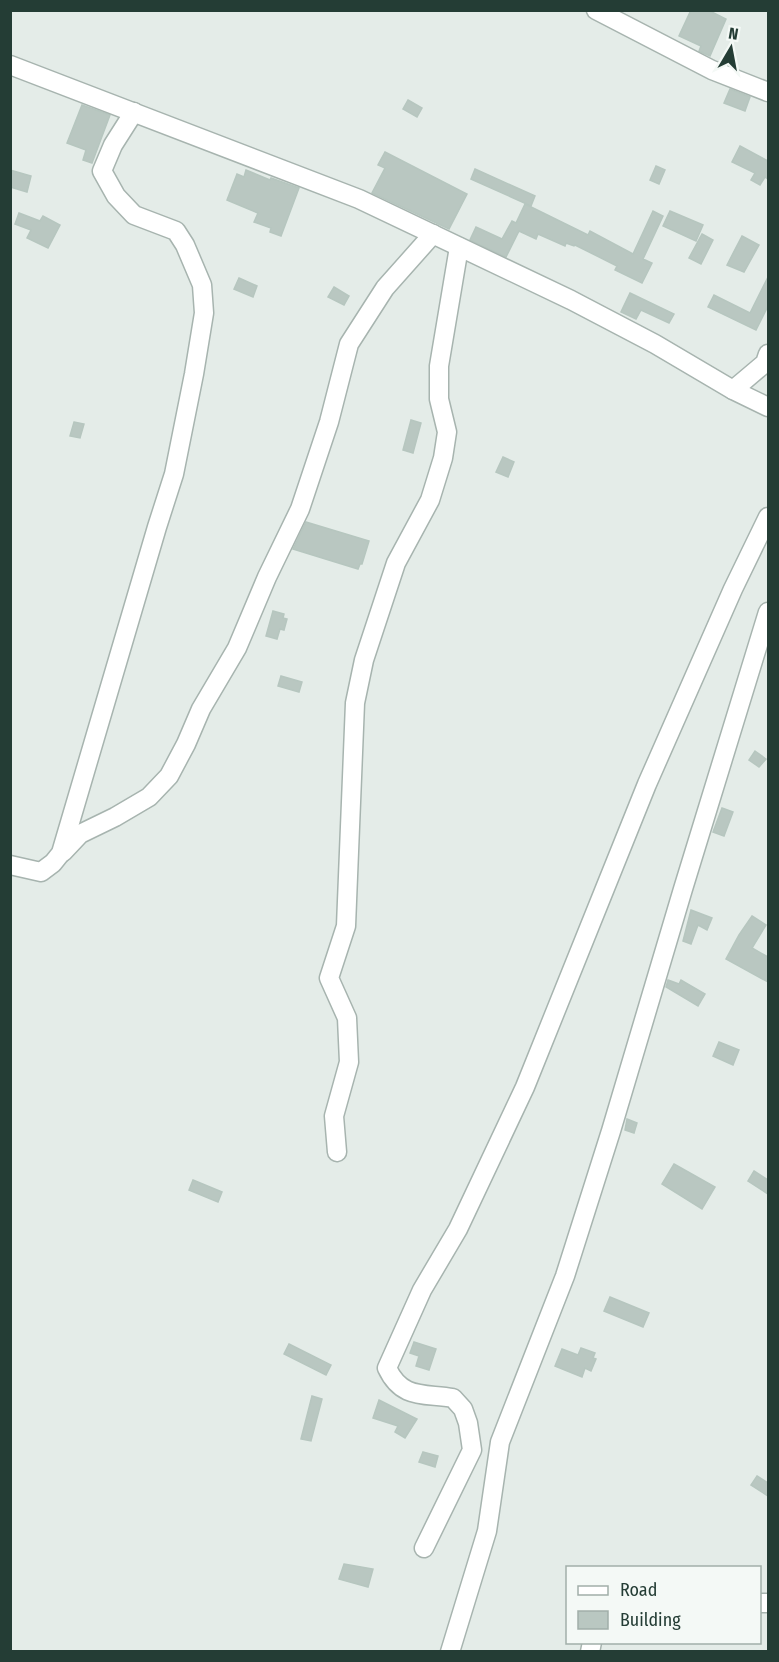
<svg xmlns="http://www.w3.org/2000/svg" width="779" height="1662" viewBox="0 0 779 1662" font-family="'Fira Sans Condensed',sans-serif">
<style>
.building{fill:#b9c7c1;stroke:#b6c6bf;stroke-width:1.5}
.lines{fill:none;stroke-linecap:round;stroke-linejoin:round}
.minor-casing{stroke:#a7b4af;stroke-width:21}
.minor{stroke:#fff;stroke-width:18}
</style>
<rect width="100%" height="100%" fill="#e4ece8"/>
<g class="building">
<polygon points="691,10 708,10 726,19 710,56 699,51 701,46 679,36"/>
<polygon points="730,89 750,97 745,111 724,103"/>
<polygon points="408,100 422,108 417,117 403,109"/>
<polygon points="82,105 110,115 92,163 83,160 86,150 67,143"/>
<polygon points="740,146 768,161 768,179 765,177 760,185 751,180 755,173 732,162"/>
<polygon points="385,152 467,194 449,229 372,193 385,168 378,165"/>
<polygon points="656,166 665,170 659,184 650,180"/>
<polygon points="475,169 535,196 531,206 471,179"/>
<polygon points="10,170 31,176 27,192 10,187"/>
<polygon points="246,170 270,180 271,178 299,188 281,236 270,232 271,228 254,222 258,213 227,200 237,174 244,177"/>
<polygon points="525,204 588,235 590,231 633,254 653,211 663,216 643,259 652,263 642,283 615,270 617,266 575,245 574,246 566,243 565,246 538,234 536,239 519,231 506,257 470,240 476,227 502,239 512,221 516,223"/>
<polygon points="670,211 703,225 696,241 663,226"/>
<polygon points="19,213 40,221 43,216 60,225 48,248 27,238 31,230 15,224"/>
<polygon points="702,234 713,240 701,264 689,258"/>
<polygon points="742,236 759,245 744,272 727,265"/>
<polygon points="768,277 768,306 756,330 708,307 714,295 750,313"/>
<polygon points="239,278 257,286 253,297 234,289"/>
<polygon points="334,287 349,296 344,305 328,297"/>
<polygon points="630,293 674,314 669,323 641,310 636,319 621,312"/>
<polygon points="411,420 421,423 413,453 403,450"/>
<polygon points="74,422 84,424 80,438 70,436"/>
<polygon points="503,457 514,462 508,477 496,472"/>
<polygon points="306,522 369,541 362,564 360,564 358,569 293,549"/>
<polygon points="273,611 284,614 283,618 287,619 284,630 280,629 277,639 266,636"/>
<polygon points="281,676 302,682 299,692 278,686"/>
<polygon points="755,751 766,759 759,767 749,760"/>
<polygon points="722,808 733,812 724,836 713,832"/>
<polygon points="691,910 712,918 707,930 698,925 691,944 683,941"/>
<polygon points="752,916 766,925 752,948 768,957 768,982 726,959 739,935"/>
<polygon points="668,980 679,984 681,980 705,994 698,1006 666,987"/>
<polygon points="719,1042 739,1050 733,1065 713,1056"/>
<polygon points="627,1119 637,1123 634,1133 625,1130"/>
<polygon points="674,1164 715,1187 702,1209 662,1184"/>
<polygon points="754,1171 768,1180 768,1194 748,1181"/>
<polygon points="193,1180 222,1192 218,1202 189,1190"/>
<polygon points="610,1297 649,1313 643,1327 604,1311"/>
<polygon points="414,1342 436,1349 429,1370 416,1366 419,1356 410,1353"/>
<polygon points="289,1344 331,1365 326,1375 284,1354"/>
<polygon points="581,1348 595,1353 593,1358 596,1359 591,1371 585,1368 582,1377 555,1366 562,1349 578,1355"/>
<polygon points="312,1396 322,1399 311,1441 301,1439"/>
<polygon points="379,1400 417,1419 405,1438 395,1432 398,1426 373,1418"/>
<polygon points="423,1452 438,1456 435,1467 419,1462"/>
<polygon points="757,1476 768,1483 768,1496 751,1485"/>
<polygon points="344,1564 373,1569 368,1587 339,1579"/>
</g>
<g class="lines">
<defs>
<g id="minor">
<polyline points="596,10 712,70 768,92"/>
<polyline points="10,65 359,199 571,300 655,344 733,390 768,407"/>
<polyline points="733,390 765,363 768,354"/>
<polyline points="63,852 80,834 115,817 149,797 169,776 186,744 201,709 237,648 267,577 300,509 329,422 349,344 385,288 433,234"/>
<polyline points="10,865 41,872 53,863 61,853 157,527 174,474 194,374 204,313 202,285 185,245 176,231 134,215 116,196 102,171 113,145 134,112"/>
<polyline points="337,1152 334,1116 349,1062 347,1018 329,978 346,926 355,703 364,660 396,563 430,500 443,458 447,432 439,399 439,366 459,247"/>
<path d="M424,1548l48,-98 -4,-27 -5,-14 -10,-11c-29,-5 -51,2 -66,-30l35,-78 36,-61 67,-142 122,-303 86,-195 35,-72"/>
<polyline points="760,1603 768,1603"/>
<polyline points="450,1652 487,1531 500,1442 565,1276 611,1131 683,889 768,612"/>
<polyline points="590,1652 592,1642"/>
</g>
</defs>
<use href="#minor" class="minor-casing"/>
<use href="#minor" class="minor"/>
</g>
<rect width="779" height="1662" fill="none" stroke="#243d35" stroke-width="24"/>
<rect x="566" y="1566" width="195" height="78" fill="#f4f9f6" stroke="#a1aea9" stroke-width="1.5"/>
<rect x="578" y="1586" width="30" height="9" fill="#ffffff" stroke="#a1aea9" stroke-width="1.5"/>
<text x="620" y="1596" font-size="18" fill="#243d35">Road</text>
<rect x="578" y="1611" width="30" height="18" fill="#b9c7c1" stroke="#a1aea9" stroke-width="1.5"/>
<text x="620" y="1626" font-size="18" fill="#243d35">Building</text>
<g transform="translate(731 48) rotate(10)" stroke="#f4f9f6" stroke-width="4.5" paint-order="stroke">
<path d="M0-4.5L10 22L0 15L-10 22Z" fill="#243d35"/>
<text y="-9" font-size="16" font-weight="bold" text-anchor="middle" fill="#243d35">N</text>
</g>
</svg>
